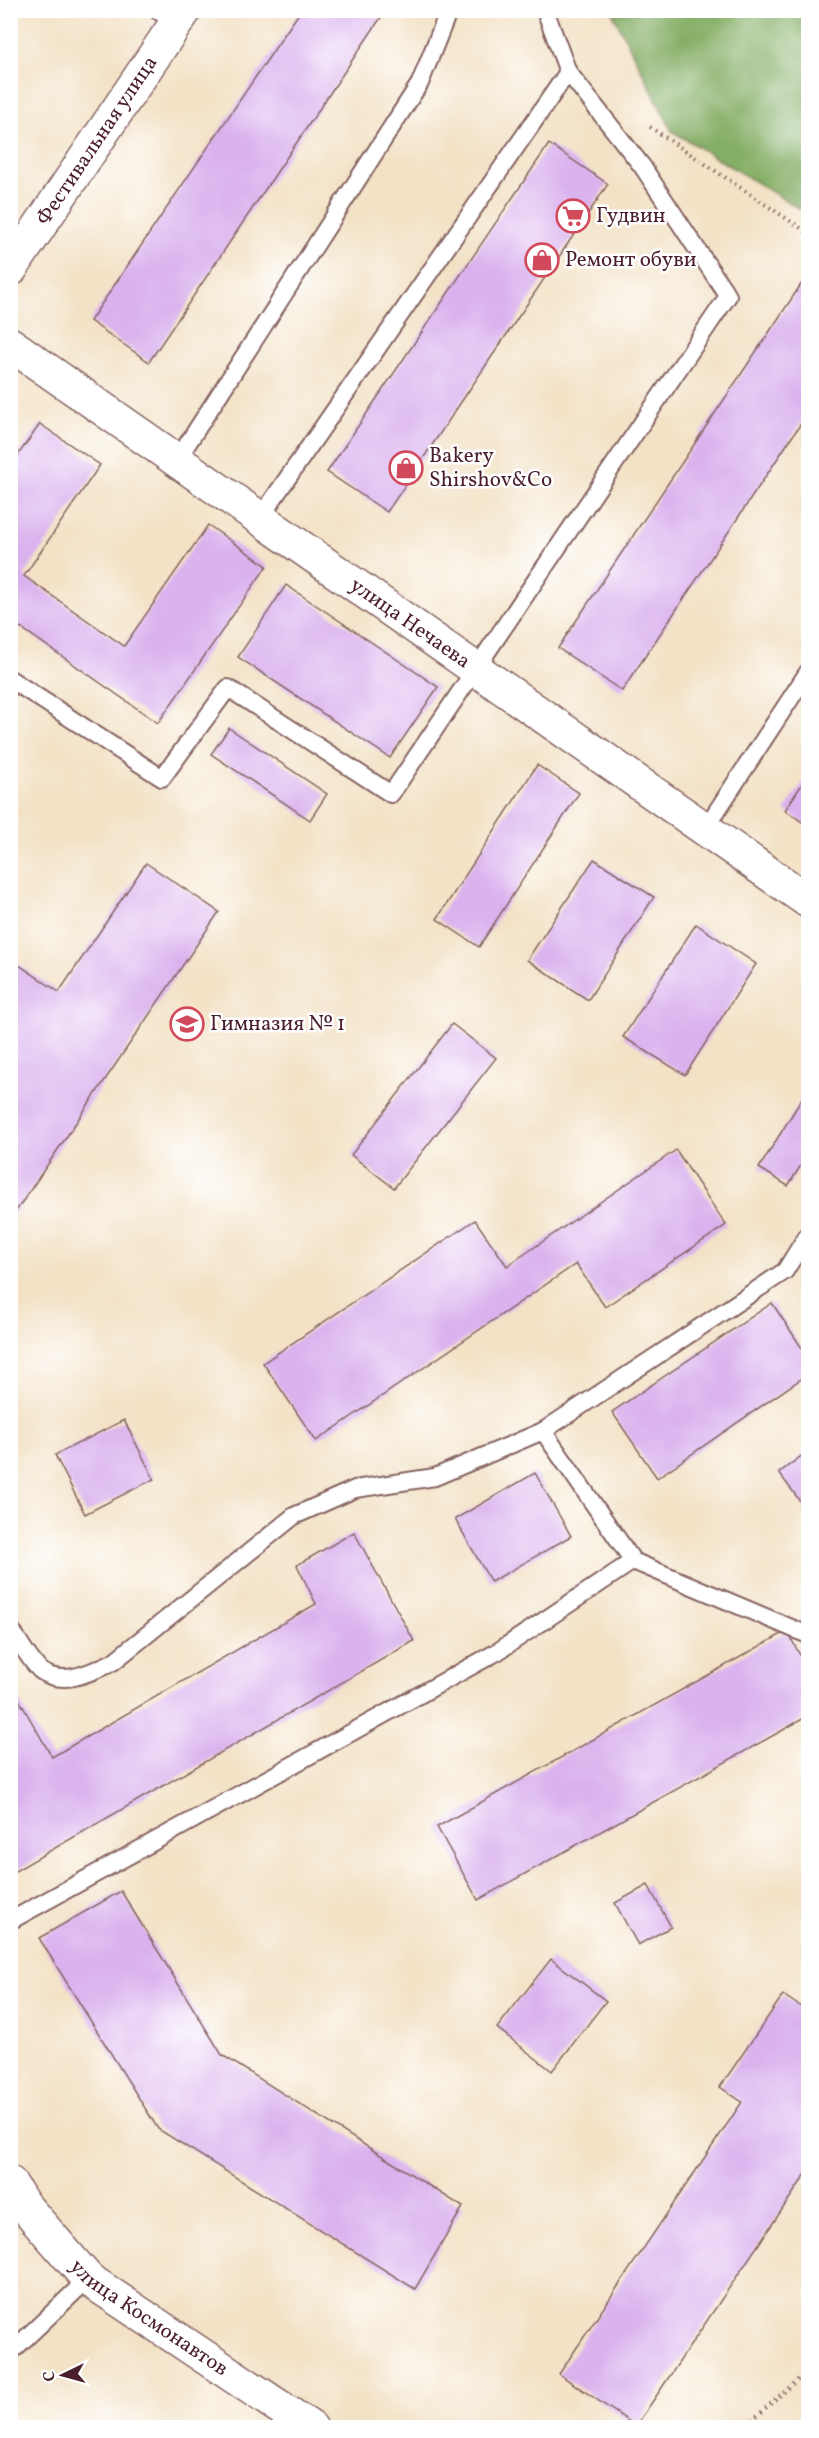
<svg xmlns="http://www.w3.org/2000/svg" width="819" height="2438" viewBox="0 0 819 2438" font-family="Vollkorn,serif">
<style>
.forest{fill:#85af66;stroke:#686748;stroke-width:1.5}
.building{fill:#dab2ee}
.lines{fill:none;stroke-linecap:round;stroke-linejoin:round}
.service-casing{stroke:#856361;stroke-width:20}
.minor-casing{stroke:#856361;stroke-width:36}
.path{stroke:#856361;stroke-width:4;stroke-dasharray:1.5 4.5;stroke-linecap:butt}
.service{stroke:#fff;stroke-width:16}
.minor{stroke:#fff;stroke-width:33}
.labels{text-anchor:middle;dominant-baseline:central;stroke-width:5;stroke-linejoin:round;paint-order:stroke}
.street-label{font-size:21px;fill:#4a1f2b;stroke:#fff}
.poi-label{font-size:21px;fill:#4a1f2b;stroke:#fff;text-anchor:start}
</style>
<rect width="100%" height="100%" fill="#fff"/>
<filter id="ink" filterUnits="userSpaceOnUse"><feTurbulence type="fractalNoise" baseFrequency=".0167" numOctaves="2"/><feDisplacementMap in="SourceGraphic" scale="12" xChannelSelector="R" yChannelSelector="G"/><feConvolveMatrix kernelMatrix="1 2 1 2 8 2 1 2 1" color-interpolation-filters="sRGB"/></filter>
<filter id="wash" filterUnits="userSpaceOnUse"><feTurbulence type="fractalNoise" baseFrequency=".008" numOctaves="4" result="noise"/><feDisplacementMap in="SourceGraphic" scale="24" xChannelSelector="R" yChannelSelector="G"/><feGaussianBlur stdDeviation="1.35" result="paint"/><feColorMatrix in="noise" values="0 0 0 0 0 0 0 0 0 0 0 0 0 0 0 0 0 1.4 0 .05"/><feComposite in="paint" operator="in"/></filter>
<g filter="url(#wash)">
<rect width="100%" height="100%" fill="#f3e2c6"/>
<polygon class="forest" points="646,11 808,11 808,214 672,131 613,14"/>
<g id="blocks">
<g class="building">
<polygon points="301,10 386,10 149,362 90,321"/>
<polygon points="549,144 608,184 387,512 327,472"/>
<polygon points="808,274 808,413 622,691 558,648"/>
<polygon points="40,424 100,465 24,576 124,646 208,525 267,566 158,723 10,620 10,466"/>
<polygon points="286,585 438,687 390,758 238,657"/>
<polygon points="229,728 327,794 310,820 211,754"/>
<polygon points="537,765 579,793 479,947 437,919"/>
<polygon points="808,775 808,826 785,810"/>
<polygon points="594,859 654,897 588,1000 527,960"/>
<polygon points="146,863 219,912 10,1220 10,959 59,992"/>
<polygon points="696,924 756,964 685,1075 623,1037"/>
<polygon points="452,1024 496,1058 394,1188 351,1155"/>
<polygon points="808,1089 808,1154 788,1186 759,1168"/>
<polygon points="676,1150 726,1225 605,1307 576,1264 316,1441 263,1363 475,1220 507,1266"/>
<polygon points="772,1303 808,1357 808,1374 657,1478 612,1412"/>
<polygon points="124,1420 154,1479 85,1514 55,1455"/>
<polygon points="808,1451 808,1512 779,1473"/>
<polygon points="535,1473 571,1536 491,1582 455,1519"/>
<polygon points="354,1532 414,1641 10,1874 10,1684 52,1757 316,1604 297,1565"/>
<polygon points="787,1631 808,1670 808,1716 478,1900 437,1827"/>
<polygon points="648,1885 671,1927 638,1945 615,1903"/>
<polygon points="121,1891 222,2055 463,2207 415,2289 158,2129 39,1938"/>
<polygon points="551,1959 606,2001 552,2071 497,2028"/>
<polygon points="783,1995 807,2011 808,2009 808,2171 636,2426 559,2374 742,2102 720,2087"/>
</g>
</g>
</g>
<g filter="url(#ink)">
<use href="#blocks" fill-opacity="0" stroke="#856361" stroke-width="1.5"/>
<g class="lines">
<defs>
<g id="service">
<polyline points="157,10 177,23"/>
<polyline points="177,460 420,83 449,10"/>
<polyline points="260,518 568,72"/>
<polyline points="10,679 162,778 228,688 391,794 728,296 642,166 568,72 545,10"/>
<polyline points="705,829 808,672"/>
<polyline points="543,1431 785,1271 808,1234"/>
<path d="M10,1628c8,11 21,35 31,43 23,16 50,1 72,-9l181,-146 61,-27 80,-12 108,-46 90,130 175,74"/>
<polyline points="10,1921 497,1652 633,1561"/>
<polyline points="10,2073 11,2072"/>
<polyline points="10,2353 88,2279"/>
</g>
<g id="minor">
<path id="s1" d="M10,270l175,-260"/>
<path id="s2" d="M10,344l798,557"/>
<path id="s3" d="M10,2183l13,21 65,75 223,149"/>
</g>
</defs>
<use href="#service" class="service-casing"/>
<use href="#minor" class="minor-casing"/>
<g class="path">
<polyline points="650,127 808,233"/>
<polyline points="743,2428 808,2371"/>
</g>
<use href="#service" class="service"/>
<use href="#minor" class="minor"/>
</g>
</g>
<defs>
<symbol id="supermarket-ring" viewBox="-11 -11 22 22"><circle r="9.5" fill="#fff" stroke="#d1495b" stroke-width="1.5"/><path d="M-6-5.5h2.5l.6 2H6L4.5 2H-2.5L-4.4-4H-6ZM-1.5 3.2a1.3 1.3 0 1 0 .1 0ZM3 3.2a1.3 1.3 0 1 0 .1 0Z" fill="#d1495b"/></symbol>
<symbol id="shop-ring" viewBox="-11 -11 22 22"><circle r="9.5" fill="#fff" stroke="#d1495b" stroke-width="1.5"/><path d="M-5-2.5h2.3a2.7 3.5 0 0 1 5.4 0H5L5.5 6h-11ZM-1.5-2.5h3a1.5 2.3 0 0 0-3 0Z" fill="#d1495b"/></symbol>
<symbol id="school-ring" viewBox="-11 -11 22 22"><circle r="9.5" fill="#fff" stroke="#d1495b" stroke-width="1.5"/><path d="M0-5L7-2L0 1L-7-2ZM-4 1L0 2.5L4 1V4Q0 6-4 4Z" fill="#d1495b"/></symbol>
</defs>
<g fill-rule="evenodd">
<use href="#supermarket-ring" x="554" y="197" width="38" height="38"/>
<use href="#shop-ring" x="523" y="241" width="38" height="38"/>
<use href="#shop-ring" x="387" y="449" width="38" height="38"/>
<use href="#school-ring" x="168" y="1005" width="38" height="38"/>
</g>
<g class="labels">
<g class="street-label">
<text stroke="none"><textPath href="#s1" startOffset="156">Фестивальная улица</textPath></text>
<text stroke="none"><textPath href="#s2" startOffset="488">улица Нечаева</textPath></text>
<text stroke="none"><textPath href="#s3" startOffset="196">улица Космонавтов</textPath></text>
</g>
<g class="poi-label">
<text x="596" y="216">Гудвин</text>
<text x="565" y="260">Ремонт обуви</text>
<text x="429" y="456">Bakery<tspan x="429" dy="24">Shirshov&amp;Co</tspan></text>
<text x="210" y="1024">Гимназия № 1</text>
</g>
</g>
<rect width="819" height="2438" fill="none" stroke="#fff" stroke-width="36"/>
<g transform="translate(63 2375) rotate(265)" stroke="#ffffff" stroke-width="4.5" paint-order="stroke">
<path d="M0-4.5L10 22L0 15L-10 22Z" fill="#4a1f2b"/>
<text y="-9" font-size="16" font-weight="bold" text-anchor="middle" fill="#4a1f2b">С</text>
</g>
</svg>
